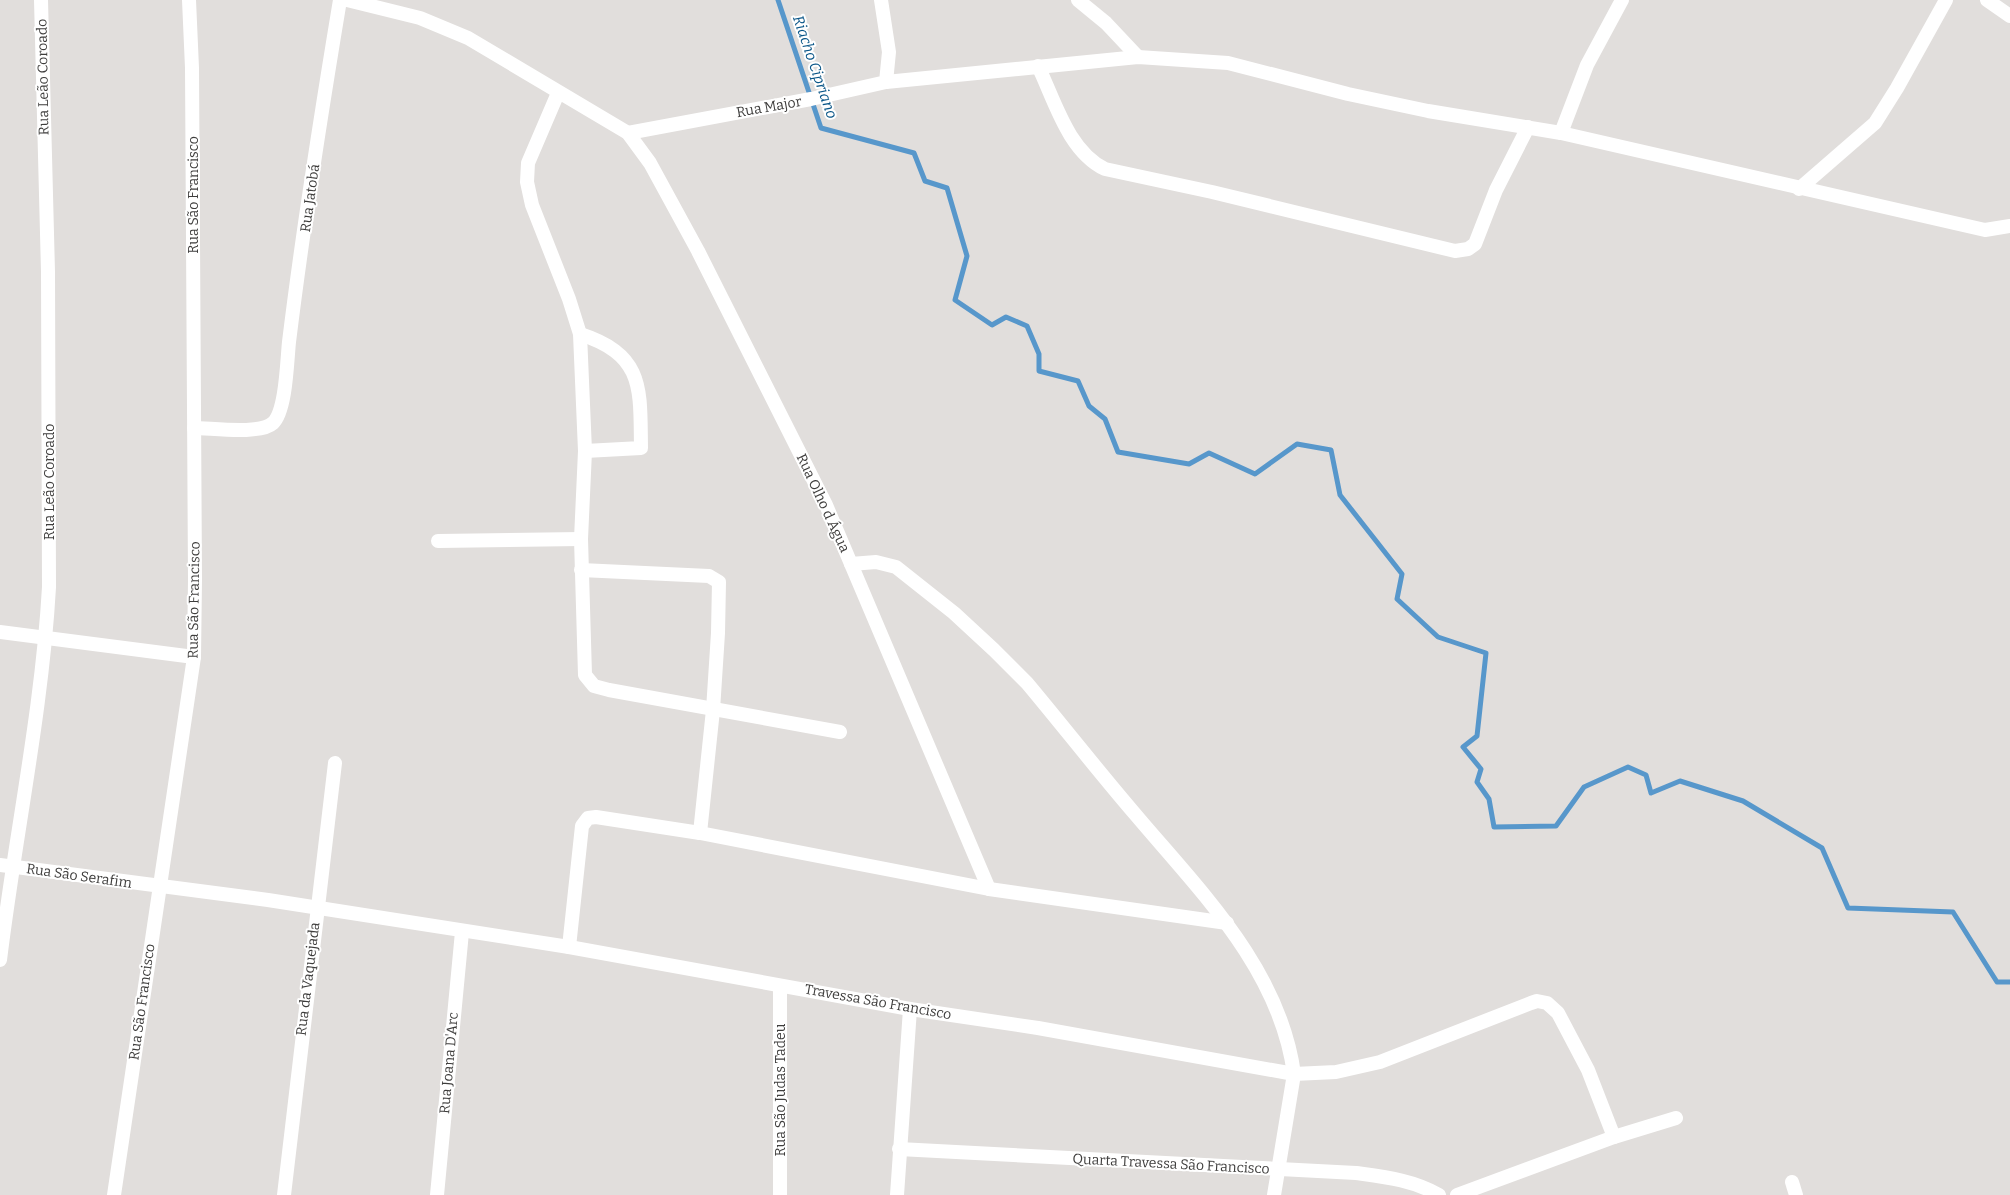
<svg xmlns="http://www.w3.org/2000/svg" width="2010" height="1195" viewBox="0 0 2010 1195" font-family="Bitter,serif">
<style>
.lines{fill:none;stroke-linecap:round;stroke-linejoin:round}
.stream{stroke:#5797cb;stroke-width:5}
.minor{stroke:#fff;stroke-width:14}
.labels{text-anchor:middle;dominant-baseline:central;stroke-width:4;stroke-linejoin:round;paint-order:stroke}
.street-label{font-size:14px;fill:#3e3d3c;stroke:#fff}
.water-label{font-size:15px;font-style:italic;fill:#095587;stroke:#fff}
</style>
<rect width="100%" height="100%" fill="#e1dedc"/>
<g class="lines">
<polyline class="stream" points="778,0 821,128 914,153 925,181 947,188 967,256 955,300 992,325 1006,317 1027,326 1039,354 1039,371 1078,381 1089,406 1105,419 1118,452 1189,464 1209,453 1255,474 1297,444 1331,450 1340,495 1402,574 1397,599 1438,637 1486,653 1477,736 1463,747 1481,769 1477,782 1489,799 1494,827 1556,826 1584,787 1628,767 1646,775 1651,793 1680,781 1743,801 1822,848 1848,908 1953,912 1997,982 2010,982"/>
<g class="minor">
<polyline points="347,0 420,18 468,38 628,133 650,163 698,251 826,505 989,889"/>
<polyline points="1078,0 1106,23 1138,57"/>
<polyline points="1987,0 2010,16"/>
<path d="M1038,66c17,35 30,85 67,103l107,23 243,59 13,-2 7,-5 21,-54 32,-63"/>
<polyline points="886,82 1138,57 1228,63 1348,94 1428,111 1561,133 1985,230 2010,226"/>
<polyline points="558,93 528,163 527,182 532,205 569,299 580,334 585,451 581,539 585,675 594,686 609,690 840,732"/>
<polyline points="628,133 811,99 886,82 889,52 881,0"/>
<polyline points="1561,133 1587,65 1622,0"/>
<polyline points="1799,189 1875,123 1897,88 1946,0"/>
<path d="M580,334c65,21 60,55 61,114l-56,3"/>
<path d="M194,428c18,0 66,7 79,-5 13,-12 14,-62 16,-81 14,-114 32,-228 51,-342"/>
<polyline points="438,541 581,539"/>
<path d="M851,564l25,-2 20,5 58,46 40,37 33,33c36,43 71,88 108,131 65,77 145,155 159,260l-20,121"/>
<polyline points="581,570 709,576 719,582 718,633 713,710 700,833"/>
<polyline points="0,632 194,657"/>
<polyline points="0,865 268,900 569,947 910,1009 1038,1028 1294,1074 1336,1072 1380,1062 1531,1003 1537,1001 1547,1003 1558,1013 1588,1070 1614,1137"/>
<polyline points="569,947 582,826 588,818 596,817 700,833 989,889 1227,923"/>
<path d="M0,960c15,-124 42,-248 49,-373l-1,-315 -7,-272"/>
<polyline points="780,986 780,1195"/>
<path d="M899,1149l457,24c29,4 57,7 83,22"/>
<polyline points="1792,1182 1796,1195"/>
<polyline points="114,1195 194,657 195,580 192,68 189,0"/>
<polyline points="284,1195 335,763"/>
<polyline points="437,1195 462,932"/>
<polyline points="897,1195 910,1009"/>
<polyline points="1457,1195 1614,1137 1676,1118"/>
</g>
</g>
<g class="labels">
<g class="street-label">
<text transform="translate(43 77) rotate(-91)">Rua Leão Coroado</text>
<text transform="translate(769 107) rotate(-10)">Rua Major</text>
<text transform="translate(193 195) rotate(-90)">Rua São Francisco</text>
<text transform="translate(310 198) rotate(-82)">Rua Jatobá</text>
<text transform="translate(49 482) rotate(-90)">Rua Leão Coroado</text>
<text transform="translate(823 503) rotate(65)">Rua Olho d Água</text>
<text transform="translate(194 600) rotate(-89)">Rua São Francisco</text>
<text transform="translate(79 876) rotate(8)">Rua São Serafim</text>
<text transform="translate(308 979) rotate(-83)">Rua da Vaquejada</text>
<text transform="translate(142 1002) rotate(-82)">Rua São Francisco</text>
<text transform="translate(878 1002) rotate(10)">Travessa São Francisco</text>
<text transform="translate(449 1063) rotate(-85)">Rua Joana D'Arc</text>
<text transform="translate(780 1090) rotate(-90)">Rua São Judas Tadeu</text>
<text transform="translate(1171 1164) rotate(3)">Quarta Travessa São Francisco</text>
</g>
<g class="water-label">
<text transform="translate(815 67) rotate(71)">Riacho Cipriano</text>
</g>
</g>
</svg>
